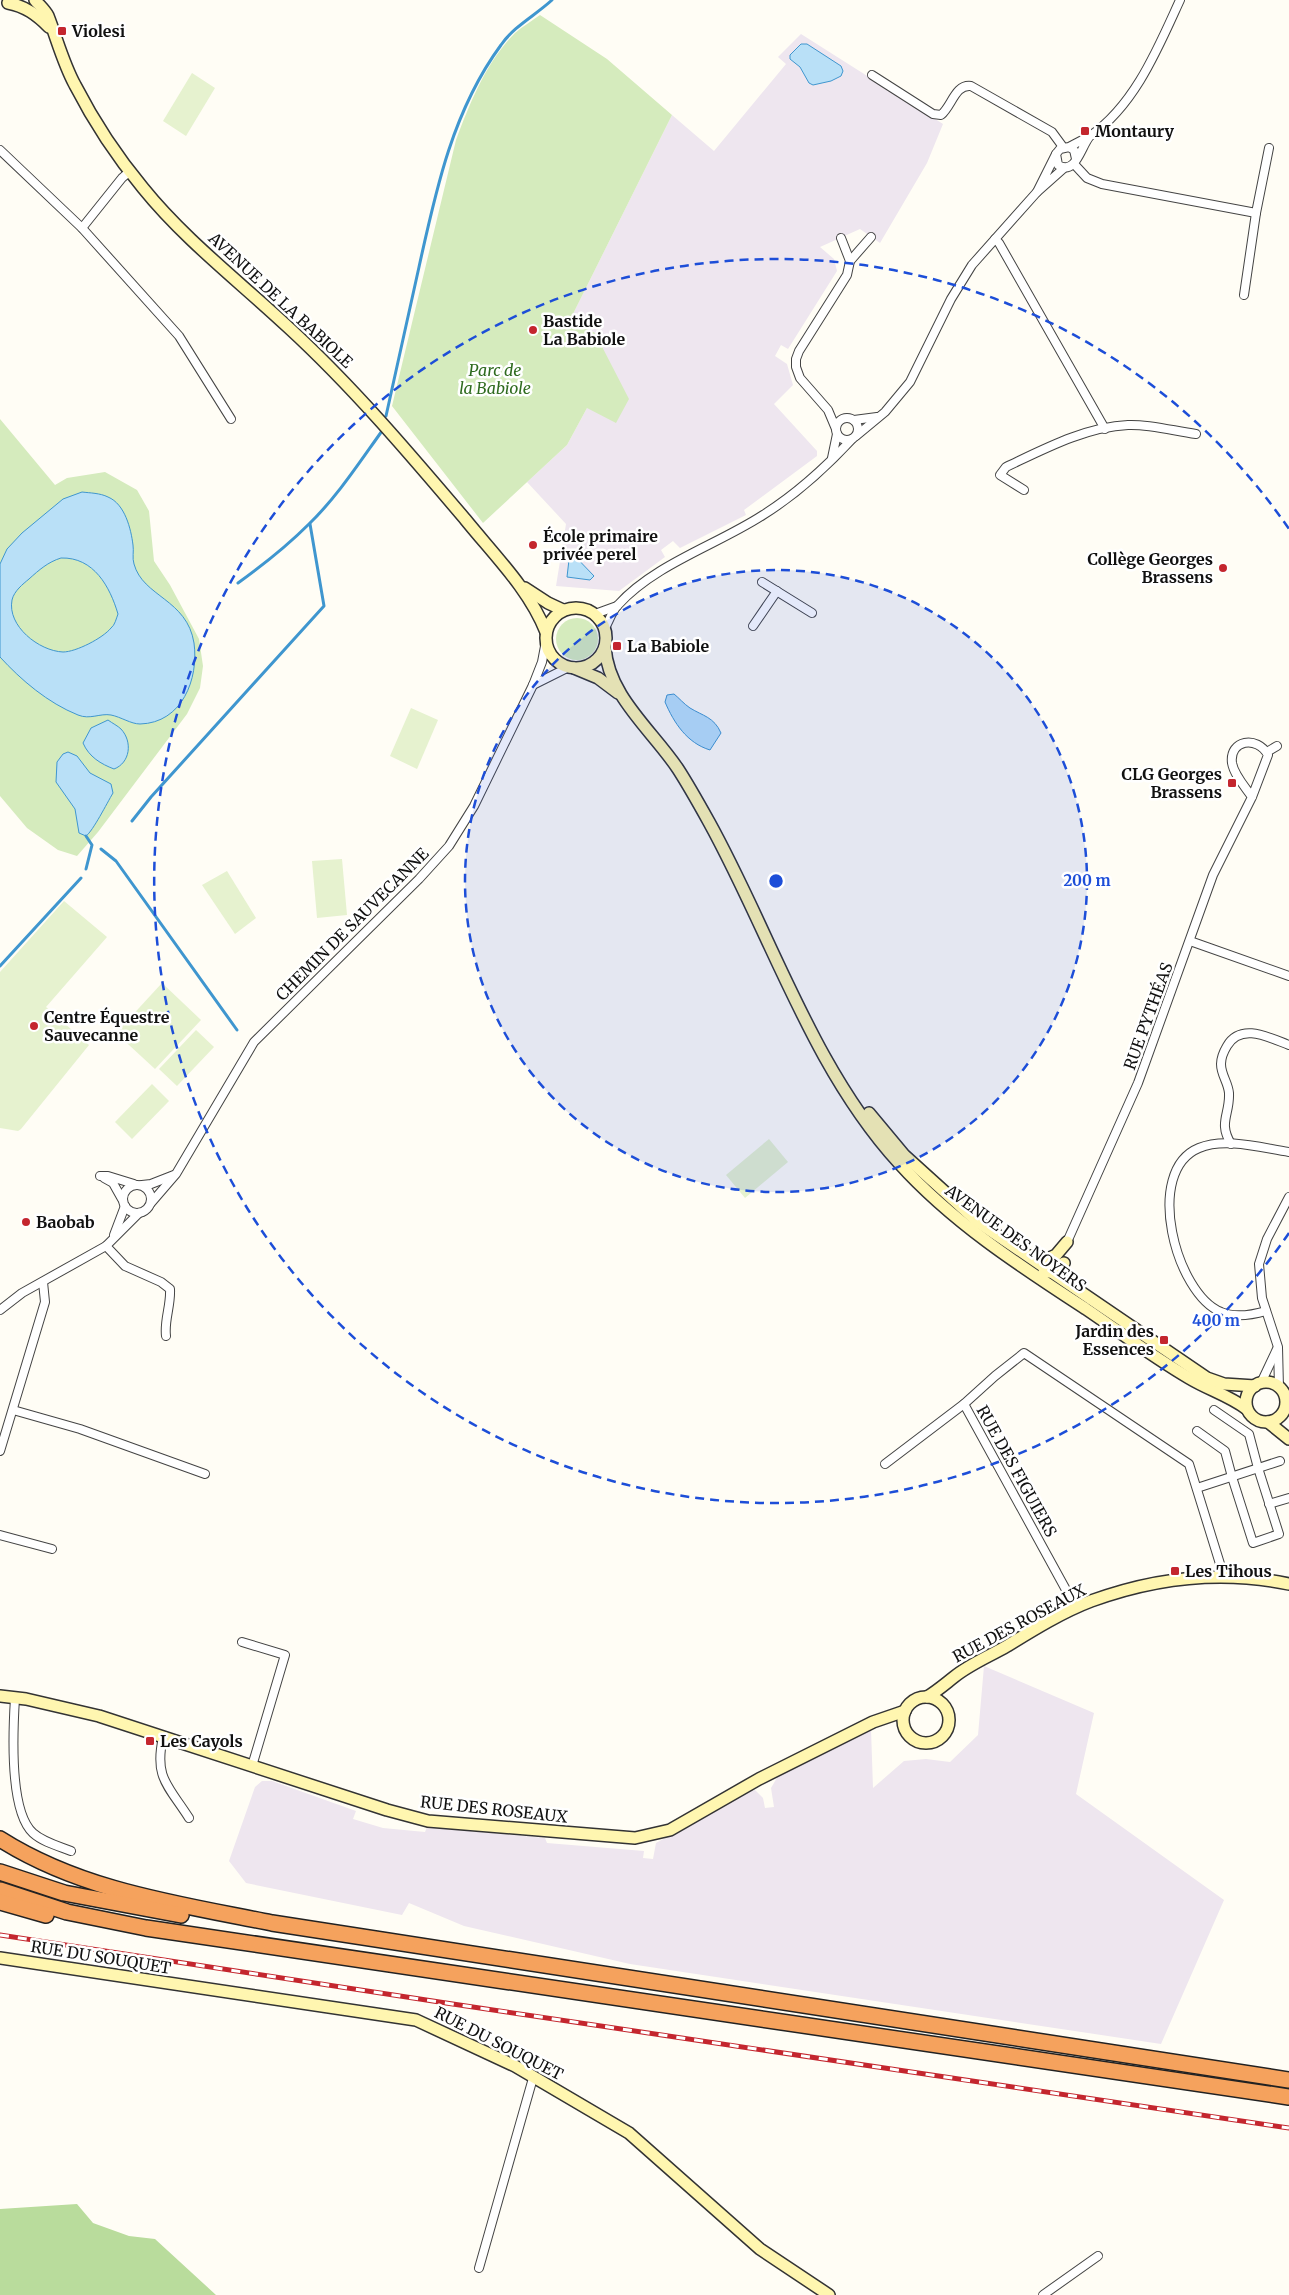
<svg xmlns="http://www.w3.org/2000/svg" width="1289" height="2295" viewBox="0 0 1289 2295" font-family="Merriweather,serif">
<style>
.industrial{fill:#eee6ef}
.green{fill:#d5ebbd}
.forest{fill:#b9dc9c}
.pitch{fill:#e6f2cf}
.water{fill:#b9e0f7;stroke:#3f96cf;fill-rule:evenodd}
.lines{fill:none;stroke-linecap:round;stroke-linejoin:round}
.stream{stroke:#3f96cf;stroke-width:3}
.street-casing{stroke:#444;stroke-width:10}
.secondary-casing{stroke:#333;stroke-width:14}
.highway-casing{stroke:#222;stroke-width:18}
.street{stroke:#fff;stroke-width:8}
.secondary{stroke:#fff6b0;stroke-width:11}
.highway{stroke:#f5a25d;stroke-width:15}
.rail-casing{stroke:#c4262e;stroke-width:5}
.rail{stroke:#fff;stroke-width:3;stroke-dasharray:9;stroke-linecap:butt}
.ring{fill:none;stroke:#1d4ed8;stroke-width:2.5;stroke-dasharray:9 6}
.poi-dot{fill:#c4262e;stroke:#fff;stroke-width:2}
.labels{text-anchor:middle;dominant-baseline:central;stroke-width:5;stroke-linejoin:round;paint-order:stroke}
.poi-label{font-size:16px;font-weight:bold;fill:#111;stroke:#fff;text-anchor:start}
.street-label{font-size:16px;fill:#111;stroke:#fff}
.park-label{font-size:16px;font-style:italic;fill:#2f6b1f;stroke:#fff}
.centre{fill:#1d4ed8;stroke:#fff;stroke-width:2.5}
.ring-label{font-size:15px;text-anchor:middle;font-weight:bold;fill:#1d4ed8;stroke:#fff;stroke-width:5;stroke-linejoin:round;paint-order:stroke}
</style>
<rect width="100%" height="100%" fill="#fffdf5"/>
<g class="industrial">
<polygon points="801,34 943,124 927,163 880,243 860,229 820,247 834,259 837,271 788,349 781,345 775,356 787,364 793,385 774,404 817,451 817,456 744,510 746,515 680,548 673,541 661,550 665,557 619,591 556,586 566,524 527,482 567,445 587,408 570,320 672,115 714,151 786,64 778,57"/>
<polygon points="984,1666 1094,1713 1076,1794 1224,1900 1161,2044 630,1964 464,1926 409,1903 402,1915 246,1883 229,1861 255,1787 262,1781 272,1781 356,1811 353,1819 383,1828 425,1832 427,1827 545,1838 547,1843 644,1851 643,1858 653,1859 656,1843 748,1792 755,1790 763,1798 765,1808 774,1807 771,1788 778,1776 871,1729 873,1788 904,1761 926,1759 950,1762 978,1735"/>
</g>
<g class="green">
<path d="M540,15l67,44 65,56 -102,205 25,13 34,66 -13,24 -29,-15 -20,37 -84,78 -91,-117 64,-266c14,-37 30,-78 59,-107 8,-7 17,-12 25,-18z"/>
<polygon points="0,419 55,485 67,478 105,472 137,490 149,511 154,561 170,585 199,639 203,666 200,688 187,714 98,832 77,856 58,850 27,828 0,796"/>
<circle cx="577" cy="639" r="21"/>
</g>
<polygon class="forest" points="77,2204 93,2223 129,2236 155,2239 216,2295 0,2295 0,2209"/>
<g class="pitch">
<polygon points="192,73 215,88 186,136 163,121"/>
<polygon points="411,708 438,720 417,769 390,756"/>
<polygon points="342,859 347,915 317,918 312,861"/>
<polygon points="227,871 256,918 235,934 202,885"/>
<polygon points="64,901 107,937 46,1007 89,1045 21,1129 18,1131 0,1128 0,972"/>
<polygon points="162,983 201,1020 155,1069 116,1033"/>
<polygon points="196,1030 214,1047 177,1086 159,1069"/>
<polygon points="152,1084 169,1101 132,1139 115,1122"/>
<polygon points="769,1139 788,1162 745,1198 726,1175"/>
</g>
<g class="water">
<polygon points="801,44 807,44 841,66 843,71 841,76 831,81 813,85 809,83 800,67 790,59 790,55"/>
<path d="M82,492c8,1 18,1 26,5 17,7 23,32 25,48 1,6 -1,13 1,19 9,33 53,35 60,79 5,36 -12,80 -54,81 -9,0 -19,-7 -29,-9 -11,-2 -21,5 -33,0 -30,-12 -57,-35 -78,-58v-93l7,-15 15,-16 41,-34zM61,558c33,-1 49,29 57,56 -2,5 -3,11 -7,14 -8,10 -35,24 -48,24 -24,-1 -56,-26 -51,-52 2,-9 11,-16 17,-21 10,-9 19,-17 32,-21z"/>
<polygon points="570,551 594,576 590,580 567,577"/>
<path d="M674,694c5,4 10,10 16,14 13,8 24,9 31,25l-11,17c-23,-7 -36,-27 -45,-48l2,-7z"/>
<path d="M108,720c4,3 10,6 13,9 12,13 9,34 -7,40 -13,-5 -25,-12 -31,-26l8,-15z"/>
<path d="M68,752l9,4 13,17 21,11 2,9c-6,10 -20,38 -27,43l-7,-3 -4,-24 -19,-27 1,-20 6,-8z"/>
</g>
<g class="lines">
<g class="stream">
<path d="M386,416c11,-50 22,-99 33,-149 17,-78 34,-157 82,-222 13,-19 35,-30 51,-45"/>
<path d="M238,583c25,-18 49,-37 71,-59 28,-27 50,-61 73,-93"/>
<polyline points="132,821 151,797 324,606 310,524"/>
<polyline points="101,849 116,861 237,1030"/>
<polyline points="86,869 92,845 86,836"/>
<polyline points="0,966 81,878"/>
</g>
<defs>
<g id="street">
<path d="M872,75l61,39 8,1c11,-9 14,-31 30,-29l81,46 11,15"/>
<path d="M1090,136c45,-31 68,-88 90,-136"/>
<path d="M1069,147l21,-11c-9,10 -14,40 -32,29l-2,-11 4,-5 9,-2 5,3 2,9"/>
<polyline points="0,150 82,228 179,336 231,419"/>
<polyline points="1056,154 1037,192 1064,168"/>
<polyline points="1074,164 1087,178 1102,184 1256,213"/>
<polyline points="82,228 122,178 130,171"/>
<polyline points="995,239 999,243 1105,429"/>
<polyline points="850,261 871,237"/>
<polyline points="1244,295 1256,213 1269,148"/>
<circle cx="847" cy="429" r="11"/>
<polyline points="854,420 877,417"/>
<polyline points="836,429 828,410 800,378 796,367 796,359 799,351 847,275 850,261 841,238"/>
<polyline points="856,436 885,412 910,382 951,299 972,265 1037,192"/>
<polyline points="832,458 837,434"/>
<path d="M1024,490l-24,-15 6,-8c38,-18 79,-40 122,-42 22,-1 46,6 68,9"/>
<polyline points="762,582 812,613"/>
<polyline points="595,614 617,606"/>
<polyline points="753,626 777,591"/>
<path d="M605,628c4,-7 7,-17 13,-23 37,-41 99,-60 145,-90 32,-20 63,-48 89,-76"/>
<polyline points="533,685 569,667"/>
<polyline points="1267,752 1277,746"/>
<polyline points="1190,941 1289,976"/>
<path d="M1231,1144c-13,-22 -1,-29 -2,-51 -1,-11 -8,-18 -8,-29 0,-7 3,-13 6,-18 14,-24 43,-8 62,-1"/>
<polyline points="100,1176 108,1176 134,1184"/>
<polyline points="104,1178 113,1183 122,1199"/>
<circle cx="137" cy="1199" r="14"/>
<polyline points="142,1185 151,1184 174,1175"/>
<polyline points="151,1203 176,1174 254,1042 419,879 449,846 474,806 533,685 542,662 546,641"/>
<polyline points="114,1235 125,1206"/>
<path d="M1067,1242l71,-159 75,-208 39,-78 16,-42c-11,-20 -39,-15 -36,8 2,12 14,25 20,34"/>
<path d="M106,1246l19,20 36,16 9,7c1,17 -6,31 -4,47"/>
<polyline points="0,1310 22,1293 106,1246 139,1213"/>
<path d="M1266,1311c-14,4 -31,7 -45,1 -45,-18 -78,-141 -22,-164 26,-11 63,0 90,4"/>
<polyline points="1261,1383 1277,1349"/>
<polyline points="1279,1388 1278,1347 1262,1298 1259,1264 1267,1239 1289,1197"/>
<polyline points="13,1410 80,1429 205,1474"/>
<polyline points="1197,1431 1225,1451 1232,1477 1253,1543 1279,1534 1258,1468 1249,1434 1214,1410"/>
<polyline points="0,1451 45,1302 43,1282"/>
<polyline points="885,1464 964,1404"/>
<polyline points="1197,1488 1280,1461"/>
<polyline points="1269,1504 1289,1498"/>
<polyline points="0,1535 52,1549"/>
<polyline points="1076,1608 964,1404 995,1376 1024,1353 1189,1464 1221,1567 1222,1576"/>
<polyline points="242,1642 285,1655 252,1766"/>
<path d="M15,1698c-2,32 -6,113 18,135 10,9 25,13 38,18"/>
<path d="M163,1737c-9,41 5,48 26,81"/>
<polyline points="479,2268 533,2078"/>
<polyline points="1043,2295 1098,2256"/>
</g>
<g id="secondary">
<path d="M35,0c4,5 10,10 13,16 9,23 15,47 27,69 18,35 43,73 68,103 42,52 97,94 146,140 64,59 120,125 176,191 29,36 64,70 81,113"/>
<path d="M8,3c17,3 29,12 41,24"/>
<polyline points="525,588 548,603 563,610"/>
<circle cx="576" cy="638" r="30"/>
<path d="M605,647c3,49 47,83 73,122 11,17 21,35 31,53 62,112 103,246 190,341 53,59 121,103 187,146 34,23 67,48 103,69 20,12 39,17 58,31"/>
<polyline points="574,668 598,678 618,693"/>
<polyline points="869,1113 904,1155 978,1222 1207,1378 1224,1384 1255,1386"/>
<polyline points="1031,1256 1045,1260 1056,1255 1067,1242"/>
<polyline points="1044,1272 1050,1272 1064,1263"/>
<circle cx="1266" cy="1402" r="20"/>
<polyline points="1268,1422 1289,1439"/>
<polyline points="0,1696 26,1699 99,1716 387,1810 428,1821 635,1838 670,1830 759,1779 873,1722 905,1711"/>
<path d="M927,1697c10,-6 18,-13 27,-20 16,-13 36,-21 53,-31 26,-16 55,-34 84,-45 63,-23 131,-31 198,-17"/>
<circle cx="926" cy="1720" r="23"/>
<polyline points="0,1958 416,2020 515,2066 629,2133 760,2249 829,2295"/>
</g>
<g id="highway">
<path d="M0,1839c82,52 178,65 272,84l1017,157"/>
<polyline points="0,1872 64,1893 181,1915"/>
<polyline points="0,1890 67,1912 146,1928 1289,2097"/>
<polyline points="0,1902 46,1915"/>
</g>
</defs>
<use href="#street" class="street-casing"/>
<use href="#secondary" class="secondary-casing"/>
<use href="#highway" class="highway-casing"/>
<use href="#street" class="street"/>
<use href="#secondary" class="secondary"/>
<use href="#highway" class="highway"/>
<defs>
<polyline id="rail" points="0,1935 446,2003 1289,2128"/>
</defs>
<use href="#rail" class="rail-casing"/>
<use href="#rail" class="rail"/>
</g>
<circle cx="776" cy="881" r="311" fill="#1d4ed8" fill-opacity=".12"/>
<g class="ring">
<circle cx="776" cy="881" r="311"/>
<path d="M1289 1233A622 622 0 1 1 1289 529"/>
</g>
<g class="poi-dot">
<rect x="57" y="26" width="10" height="10" rx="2.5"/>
<rect x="1080" y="126" width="10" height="10" rx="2.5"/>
<circle cx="533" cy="330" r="5"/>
<circle cx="533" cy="545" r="5"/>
<circle cx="1223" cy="568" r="5"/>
<rect x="612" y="641" width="10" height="10" rx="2.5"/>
<rect x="1227" y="778" width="10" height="10" rx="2.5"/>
<circle cx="34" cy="1026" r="5"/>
<circle cx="26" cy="1222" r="5"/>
<rect x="1159" y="1335" width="10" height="10" rx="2.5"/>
<rect x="1170" y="1566" width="10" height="10" rx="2.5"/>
<rect x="145" y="1736" width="10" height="10" rx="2.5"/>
</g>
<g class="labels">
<g class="poi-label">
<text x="72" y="31">Violesi</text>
<text x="1095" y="131">Montaury</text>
<text x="543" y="321">Bastide<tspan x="543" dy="18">La Babiole</tspan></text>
<text x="543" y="536">École primaire<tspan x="543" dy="18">privée perel</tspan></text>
<text x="1213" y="559" text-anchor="end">Collège Georges<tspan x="1213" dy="18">Brassens</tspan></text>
<text x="627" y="646">La Babiole</text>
<text x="1222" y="774" text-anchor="end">CLG Georges<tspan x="1222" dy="18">Brassens</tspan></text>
<text x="44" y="1017">Centre Équestre<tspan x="44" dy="18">Sauvecanne</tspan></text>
<text x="36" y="1222">Baobab</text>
<text x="1154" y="1331" text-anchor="end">Jardin des<tspan x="1154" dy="18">Essences</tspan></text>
<text x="1185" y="1571">Les Tihous</text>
<text x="160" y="1741">Les Cayols</text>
</g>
<g class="street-label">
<text transform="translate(281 300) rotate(43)">AVENUE DE LA BABIOLE</text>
<text transform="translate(352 924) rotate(-45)">CHEMIN DE SAUVECANNE</text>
<text transform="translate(1148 1016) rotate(-70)">RUE PYTHÉAS</text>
<text transform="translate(1016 1238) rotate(36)">AVENUE DES NOYERS</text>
<text transform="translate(1017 1471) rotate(61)">RUE DES FIGUIERS</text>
<text transform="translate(1019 1623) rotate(-28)">RUE DES ROSEAUX</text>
<text transform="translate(494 1809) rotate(6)">RUE DES ROSEAUX</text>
<text transform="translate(101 1957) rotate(9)">RUE DU SOUQUET</text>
<text transform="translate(499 2043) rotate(27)">RUE DU SOUQUET</text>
</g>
<g class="park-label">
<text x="495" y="370">Parc de<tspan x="495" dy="18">la Babiole</tspan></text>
</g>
</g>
<circle cx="776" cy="881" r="8" class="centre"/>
<g class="ring-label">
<text x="1087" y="886">200 m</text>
<text x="1216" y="1326">400 m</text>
</g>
</svg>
